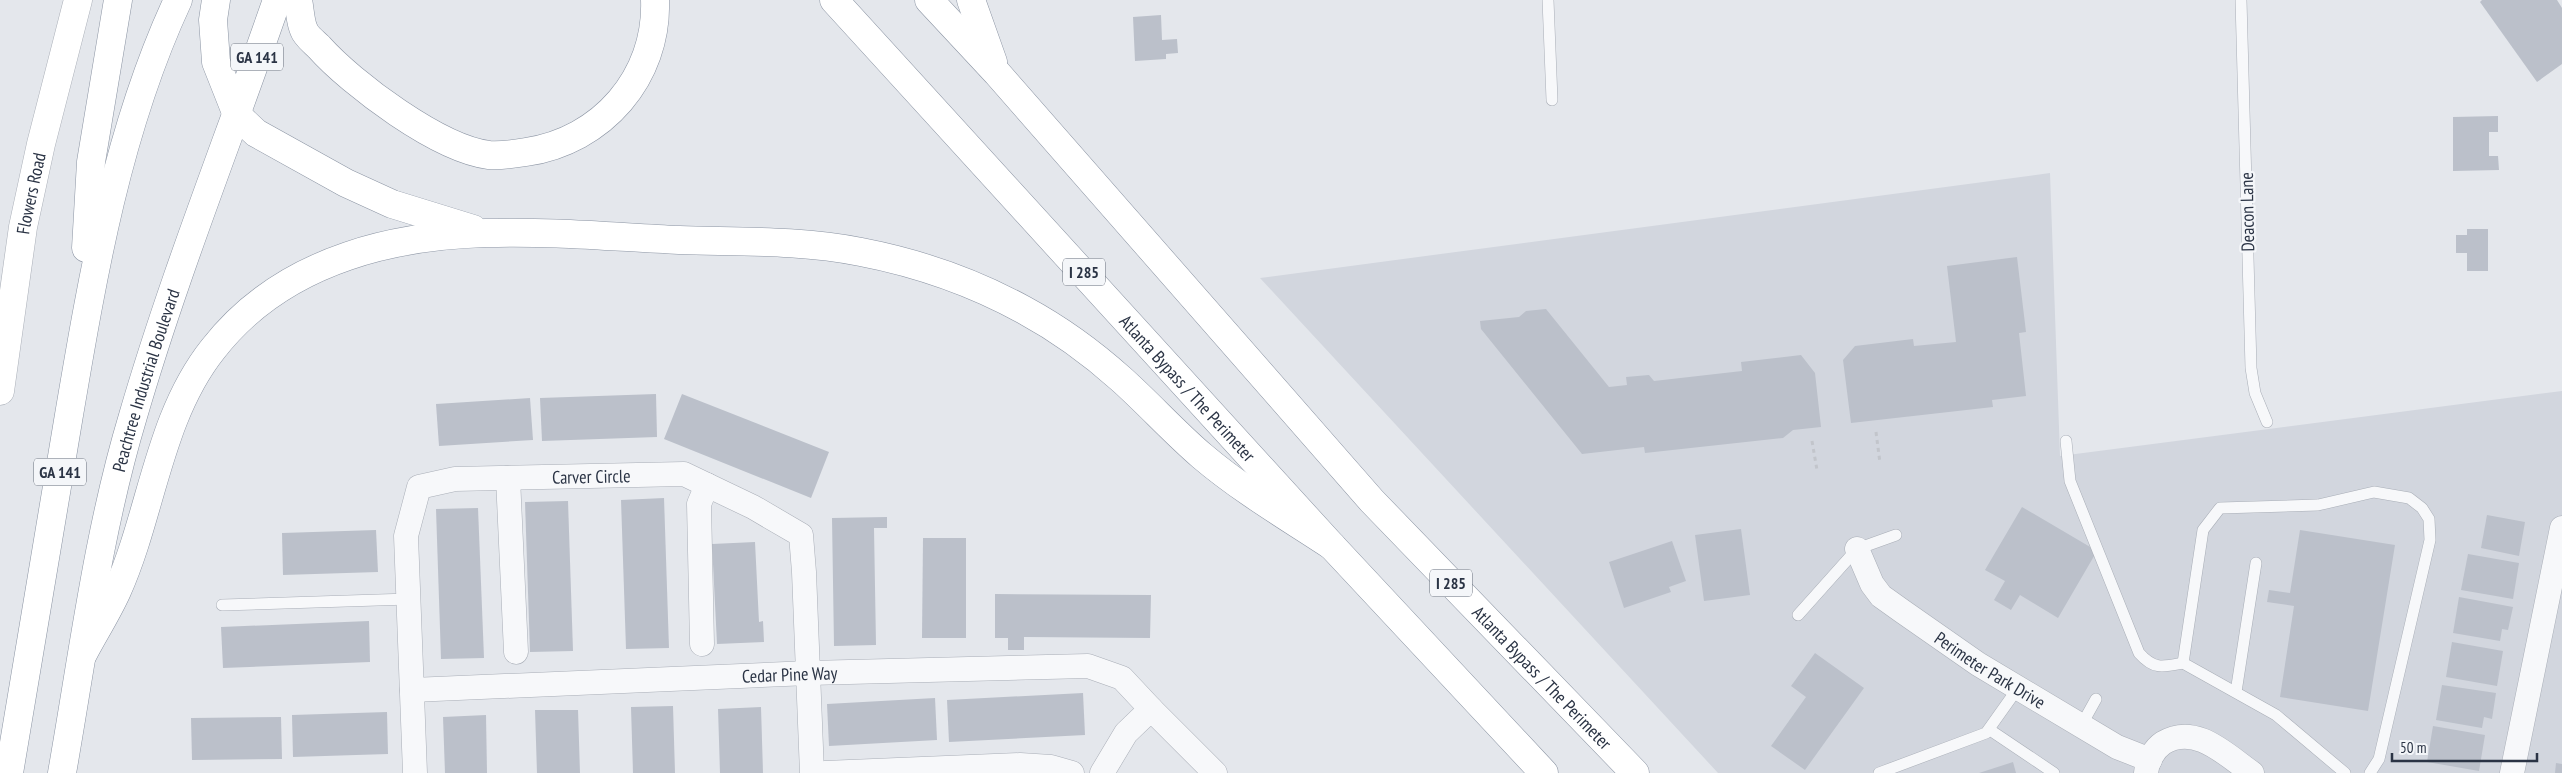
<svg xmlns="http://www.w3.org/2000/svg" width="2562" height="773" viewBox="0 0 2562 773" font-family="'PT Sans Narrow',sans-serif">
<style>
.built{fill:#d2d6de}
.building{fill:#bbc0ca}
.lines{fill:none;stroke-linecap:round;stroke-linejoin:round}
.lane-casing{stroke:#a9aeb7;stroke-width:12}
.street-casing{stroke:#a9aeb7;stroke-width:25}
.secondary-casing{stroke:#a9aeb7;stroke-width:29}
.highway-casing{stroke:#8b94a3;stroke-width:29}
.path{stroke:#c2c5cb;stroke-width:3;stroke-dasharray:4 4;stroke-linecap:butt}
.lane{stroke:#f7f8fa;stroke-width:11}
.street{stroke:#f7f8fa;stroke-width:24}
.secondary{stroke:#fff;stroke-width:28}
.highway{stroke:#fff;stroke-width:28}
.labels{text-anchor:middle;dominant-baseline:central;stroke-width:4.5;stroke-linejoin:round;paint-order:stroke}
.shield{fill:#f4f6f9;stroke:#676e7b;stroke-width:1}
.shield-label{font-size:16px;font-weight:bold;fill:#2b3445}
.street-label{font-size:18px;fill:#2b3445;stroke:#f4f6f9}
</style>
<rect width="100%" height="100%" fill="#e4e7ec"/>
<polygon class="built" points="2050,173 2060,456 2562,391 2562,773 1718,773 1260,278"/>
<g class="building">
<polygon points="2482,0 2557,0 2562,8 2562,64 2537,82 2480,2"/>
<polygon points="1161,15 1162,40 1177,39 1178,53 1166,54 1166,59 1135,61 1133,17"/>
<polygon points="2498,116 2498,132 2489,132 2489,156 2498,156 2499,170 2453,171 2453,117"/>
<polygon points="2467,229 2488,229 2488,271 2467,271 2467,253 2456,253 2456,235 2467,235"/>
<polygon points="2017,257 2026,332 2019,333 2026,396 1992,400 1993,407 1851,423 1843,360 1855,346 1913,339 1914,346 1956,342 1947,266"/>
<polygon points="1546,309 1609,387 1627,385 1626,377 1649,375 1654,381 1742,371 1741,362 1801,355 1815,373 1821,427 1793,430 1783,438 1645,453 1644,447 1582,454 1481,329 1480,321 1519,317 1526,311"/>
<polygon points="656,394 657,437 542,441 540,398"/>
<polygon points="682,394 829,452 811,498 664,439"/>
<polygon points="530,398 533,440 439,446 436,404"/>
<polygon points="664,498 669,648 626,649 621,500"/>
<polygon points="568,501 573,651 530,652 525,502"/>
<polygon points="2022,507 2097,551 2058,618 2020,595 2011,610 1994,600 2005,581 1985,570"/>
<polygon points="478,508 484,658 441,659 436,509"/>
<polygon points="2487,515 2525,522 2519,556 2481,548"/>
<polygon points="887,517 887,528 874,528 876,645 834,646 832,518"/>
<polygon points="1741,529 1750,595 1704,601 1695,535"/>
<polygon points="376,530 378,572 283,575 282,533"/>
<polygon points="2300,530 2395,545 2368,711 2280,697 2294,606 2267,602 2269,590 2290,593"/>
<polygon points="923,538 966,538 966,638 922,638"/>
<polygon points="1672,541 1686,581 1669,587 1671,592 1624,608 1609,562"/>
<polygon points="755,542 759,622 763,621 764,642 717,644 712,544"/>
<polygon points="2468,554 2519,563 2513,599 2461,590"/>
<polygon points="995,594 1151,595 1150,638 1024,637 1024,650 1008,650 1008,638 995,638"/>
<polygon points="2459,597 2513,607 2508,630 2502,629 2500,641 2453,633"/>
<polygon points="369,621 370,662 223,668 221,627"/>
<polygon points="2452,642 2503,651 2497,686 2446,677"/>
<polygon points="1815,653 1864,688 1805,770 1771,746 1806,697 1791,686"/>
<polygon points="2442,685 2496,693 2492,719 2484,717 2482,728 2436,720"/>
<polygon points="1083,693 1085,735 949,742 947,700"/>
<polygon points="935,698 937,740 829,746 827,704"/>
<polygon points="673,706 675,773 633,773 631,707"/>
<polygon points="761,707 763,773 720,773 718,709"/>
<polygon points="535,710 578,710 580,773 537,773"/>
<polygon points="387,712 388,754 293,757 292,715"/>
<polygon points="486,715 487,773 445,773 443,717"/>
<polygon points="281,717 282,759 192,760 191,718"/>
<polygon points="2433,726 2485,735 2479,771 2427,762"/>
<polygon points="2013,762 2016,773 1979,773"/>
<polygon points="2556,763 2562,764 2562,773 2555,773"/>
</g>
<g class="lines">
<defs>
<g id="lane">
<polyline points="1548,0 1552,100"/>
<polyline points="2241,0 2251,368 2255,393 2267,422"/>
<path d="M2066,441l4,40 69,172c15,17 24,14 44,10"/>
<polyline points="222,605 409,599"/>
<polyline points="1798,615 1857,549 1896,535"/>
<polyline points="2236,692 2256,563"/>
<polyline points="2081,726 2096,699"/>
<polyline points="1990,730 2054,773"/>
<polyline points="1879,773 1986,733 2018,688"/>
<polyline points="2345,773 2276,715 2183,663 2203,530 2220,508 2318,505 2374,492 2409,498 2422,508 2429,519 2430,540 2379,759 2370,773"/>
</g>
<g id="street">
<polyline points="508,478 516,652"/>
<path id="s1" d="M1857,549l15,35 9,12 21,15 76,53 139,83 33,13"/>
<polyline points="702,644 699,504 707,485"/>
<path id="s2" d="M412,690l397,-17 279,-7 34,12 29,31"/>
<path id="s3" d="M415,773l-9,-237 13,-49 36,-8 229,-5 69,33 48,28 3,37 8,201"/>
<polyline points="825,773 1020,765 1051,767 1072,773"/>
<polyline points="1102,773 1126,733 1151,709 1215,773"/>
<path d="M2146,773c1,-11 8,-24 17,-30 33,-20 63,12 89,30"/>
<polyline points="2512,773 2562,528"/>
</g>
<g id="secondary">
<path id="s4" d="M0,391l23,-164 18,-83 37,-144"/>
</g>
<g id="highway">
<polyline points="216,0 213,20 216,62 237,115 256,133 346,183 392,204 473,229"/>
<path d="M298,0c2,9 2,22 6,30 2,6 10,12 15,17 33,37 120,102 170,108 12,1 25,-1 37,-3 76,-11 132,-75 129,-152"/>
<path id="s5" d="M834,0l498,546 212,227"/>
<path id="s6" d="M929,0l68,73 375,428 263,272"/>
<polyline points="971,0 993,62"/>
<polyline points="86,248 91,162 118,0"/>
<path d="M83,654c11,-21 24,-41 34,-63 35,-78 41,-173 96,-242 35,-45 82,-75 135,-93 104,-36 223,-21 331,-16 60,2 122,0 182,12 57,11 112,30 163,58 35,19 68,43 97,69 28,25 53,53 81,77 40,34 86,61 130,90"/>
<path d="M9,773c20,-119 40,-239 60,-358 24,-141 48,-284 109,-415"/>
<path id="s7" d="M62,773c21,-119 36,-241 71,-357 41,-141 96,-277 144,-416"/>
</g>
</defs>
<use href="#lane" class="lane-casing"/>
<use href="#street" class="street-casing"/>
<use href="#secondary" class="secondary-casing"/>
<use href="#highway" class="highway-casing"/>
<g class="path">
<polyline points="1876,432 1880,463"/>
<polyline points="1812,441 1817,470"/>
</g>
<use href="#lane" class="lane"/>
<use href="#street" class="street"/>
<use href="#secondary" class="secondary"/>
<use href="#highway" class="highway"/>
</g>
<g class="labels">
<g class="shield">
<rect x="231" y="43.5" width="52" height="27" rx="4"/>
<rect x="1063" y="258.5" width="42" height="27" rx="4"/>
<rect x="34" y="458.5" width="52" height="27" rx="4"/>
<rect x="1430" y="569.5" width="42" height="27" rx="4"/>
</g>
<g class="shield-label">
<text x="257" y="57">GA 141</text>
<text x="1084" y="272">I 285</text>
<text x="60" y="472">GA 141</text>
<text x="1451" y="583">I 285</text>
</g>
<g class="street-label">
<text stroke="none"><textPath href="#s4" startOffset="200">Flowers Road</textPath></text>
<text transform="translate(2247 212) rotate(-91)">Deacon Lane</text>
<text stroke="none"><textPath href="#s7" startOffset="402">Peachtree Industrial Boulevard</textPath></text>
<text stroke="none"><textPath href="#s5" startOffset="525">Atlanta Bypass / The Perimeter</textPath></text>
<text stroke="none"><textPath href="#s3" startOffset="461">Carver Circle</textPath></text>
<text stroke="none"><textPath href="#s1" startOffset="185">Perimeter Park Drive</textPath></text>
<text stroke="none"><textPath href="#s2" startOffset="378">Cedar Pine Way</textPath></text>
<text stroke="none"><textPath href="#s6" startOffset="914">Atlanta Bypass / The Perimeter</textPath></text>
</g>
</g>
<path d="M2392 753v8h145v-8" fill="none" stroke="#2b3445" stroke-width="2.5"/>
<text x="2400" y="753" font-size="15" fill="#2b3445" stroke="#f4f6f9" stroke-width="4" paint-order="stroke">50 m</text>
</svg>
